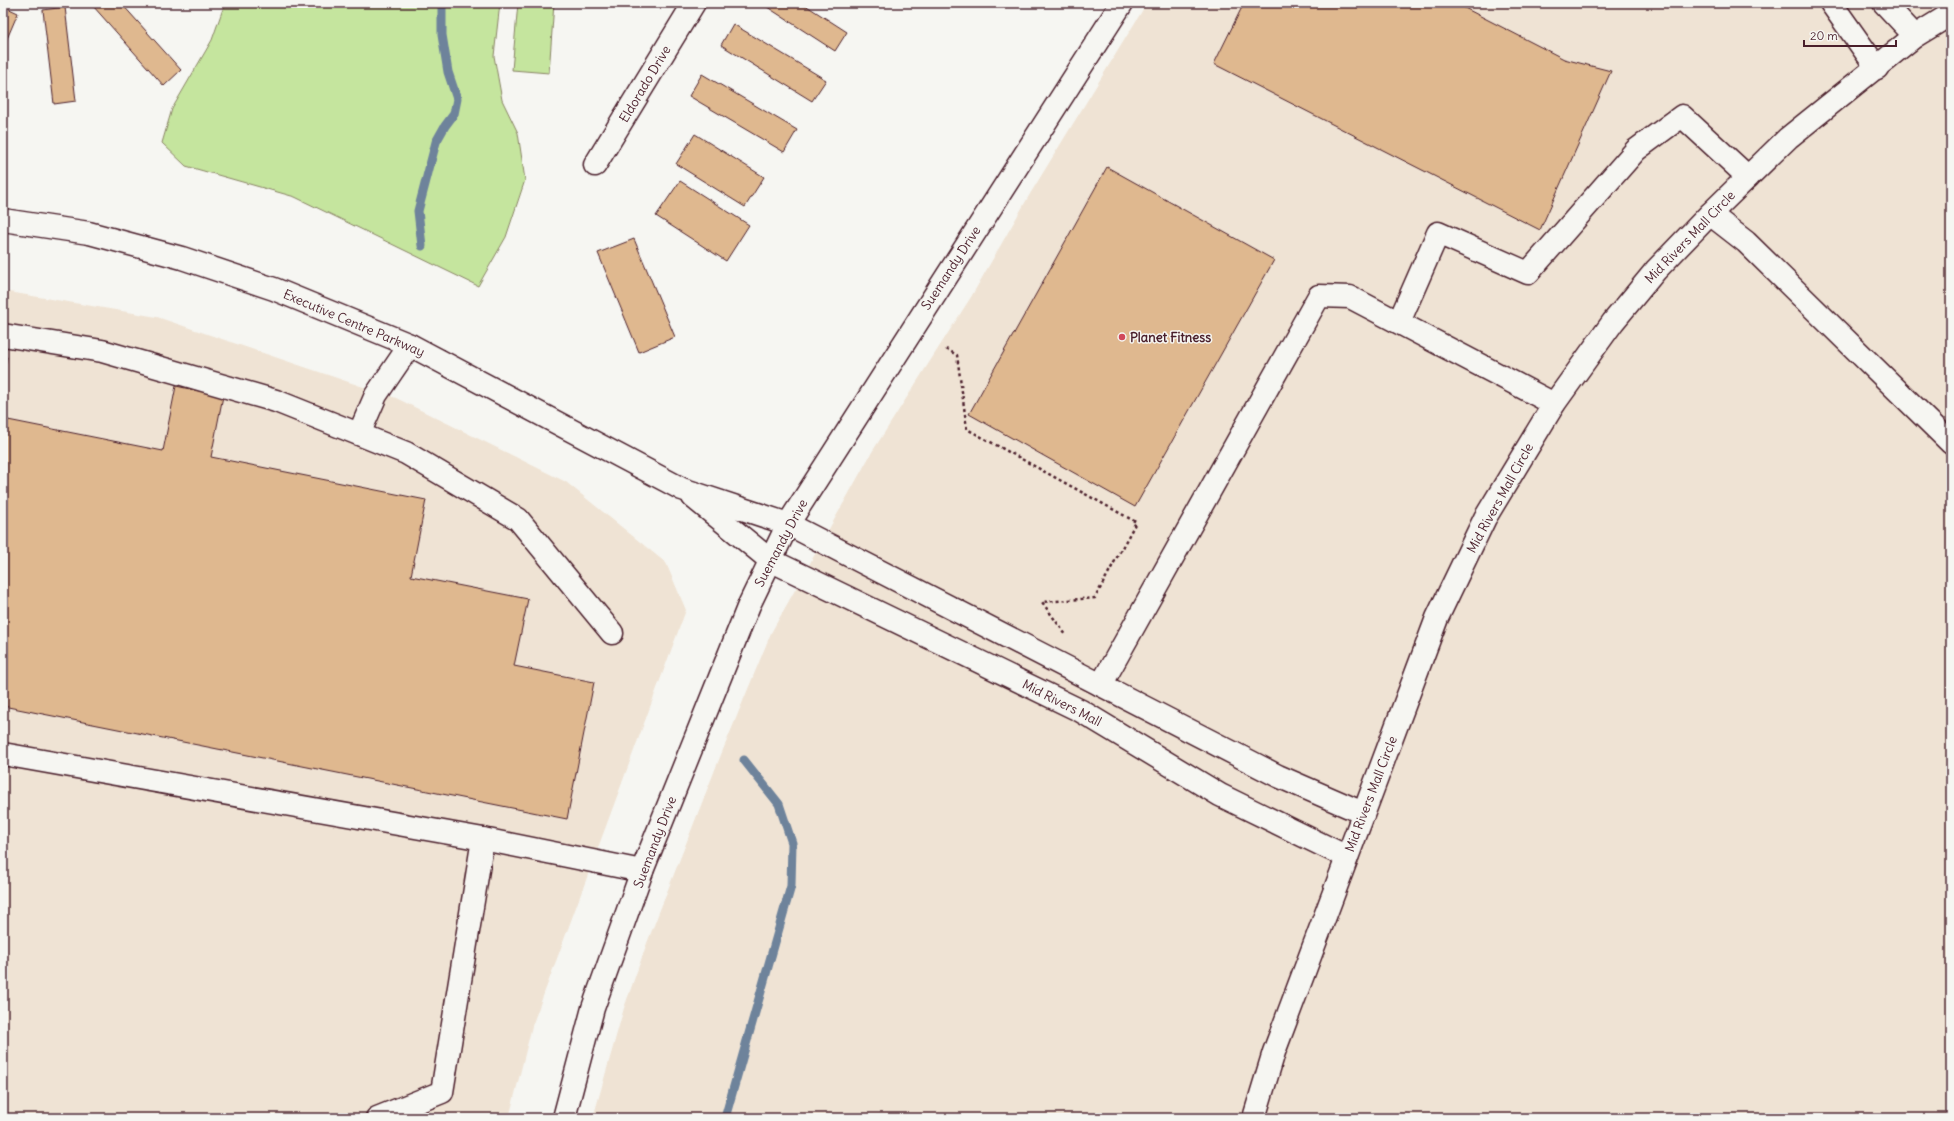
<svg xmlns="http://www.w3.org/2000/svg" width="1954" height="1121" viewBox="0 0 1954 1121" font-family="Delius,sans-serif">
<style>
.built{fill:#efe3d4}
.green{fill:#c5e59e;stroke:#888264}
.lines{fill:none;stroke-linecap:round;stroke-linejoin:round}
.stream{stroke:#6e839b;stroke-width:9}
.building{fill:#dfb88f;stroke:#4a1f2b}
.minor-casing{stroke:#4a1f2b;stroke-width:25}
.path{stroke:#4a1f2b;stroke-width:2.5;stroke-dasharray:3 3;stroke-linecap:butt}
.minor{stroke:#f6f6f2;stroke-width:22}
.poi-dot{fill:#d1495b;stroke:#f6f6f2;stroke-width:1.5}
.labels{text-anchor:middle;dominant-baseline:central;stroke-width:3;stroke-linejoin:round;paint-order:stroke}
.street-label{font-size:13px;fill:#4a1f2b;stroke:#f6f6f2}
.poi-label{font-size:13px;font-weight:bold;fill:#4a1f2b;stroke:#f6f6f2;text-anchor:start}
</style>
<rect width="100%" height="100%" fill="#f6f6f2"/>
<filter id="ink" filterUnits="userSpaceOnUse"><feTurbulence type="fractalNoise" baseFrequency=".025" numOctaves="2"/><feDisplacementMap in="SourceGraphic" scale="8" xChannelSelector="R" yChannelSelector="G"/><feConvolveMatrix kernelMatrix="1 2 1 2 8 2 1 2 1" color-interpolation-filters="sRGB"/></filter>
<g filter="url(#ink)">
<g class="built">
<polygon points="1147,3 1951,3 1951,1118 593,1118 624,1008 647,943 716,767 771,633 872,452 971,297 1030,194"/>
<polygon points="3,291 157,317 396,398 566,482 666,563 686,610 532,1026 509,1118 3,1118"/>
</g>
<g class="green">
<polygon points="225,3 500,3 494,56 502,100 518,133 525,180 506,237 478,286 295,197 186,166 162,143 172,109 212,40"/>
<polygon points="518,3 554,3 549,73 512,70"/>
</g>
<g class="lines">
<g class="stream">
<polyline points="422,246 418,211 436,142 445,126 454,114 457,99 448,72 442,35 442,3"/>
<polyline points="725,1118 791,886 792,843 779,804 744,760"/>
</g>
</g>
<g class="building">
<polygon points="96,3 121,3 181,70 164,86 93,6"/>
<polygon points="761,3 802,3 847,32 835,51"/>
<polygon points="1244,3 1455,3 1564,59 1611,71 1540,230 1214,64"/>
<polygon points="3,6 18,13 3,48"/>
<polygon points="65,7 76,101 54,104 43,10"/>
<polygon points="733,24 826,80 812,101 721,45"/>
<polygon points="702,74 797,130 784,152 689,96"/>
<polygon points="695,134 764,177 745,207 676,164"/>
<polygon points="1107,167 1274,260 1135,507 969,414"/>
<polygon points="680,181 749,225 726,261 656,216"/>
<polygon points="634,239 675,337 639,352 598,253"/>
<polygon points="3,357 7,357 3,376"/>
<polygon points="176,386 223,396 211,457 426,500 411,576 528,599 514,666 594,682 567,819 3,706 3,419 163,451"/>
</g>
<g class="lines">
<defs>
<g id="minor">
<polyline points="1831,3 1877,68"/>
<polyline points="1884,3 1915,36"/>
<polyline points="595,165 694,3"/>
<polyline points="1710,214 1746,242 1951,443"/>
<polyline points="3,220 89,233 182,258 274,289 410,345 682,489 788,524 1278,776 1363,813"/>
<polyline points="1399,322 1438,233 1528,273 1636,150 1682,116 1748,177"/>
<polyline points="3,335 102,351 276,401 406,453 518,519 612,633"/>
<polyline points="359,434 376,395 410,345"/>
<polyline points="693,497 770,560 1081,711 1220,795 1347,857"/>
<polyline points="1101,685 1319,296 1350,297 1554,404"/>
<polyline points="3,754 483,839 642,871"/>
<polyline points="377,1118 442,1092 483,839"/>
<polyline points="564,1118 593,1008 642,871 749,605 788,524 1122,3"/>
<polyline points="1254,1118 1274,1052 1437,618 1485,518 1554,404 1613,322 1656,270 1710,214 1788,138 1915,36 1951,14"/>
</g>
</defs>
<use href="#minor" class="minor-casing"/>
<polyline class="path" points="946,349 957,355 967,429 1136,522 1095,598 1042,602 1066,635"/>
<use href="#minor" class="minor"/>
</g>
</g>
<circle class="poi-dot" cx="1122" cy="337" r="4"/>
<g class="labels">
<g class="street-label">
<text transform="translate(645 84) rotate(-59)">Eldorado Drive</text>
<text transform="translate(1690 237) rotate(-46)">Mid Rivers Mall Circle</text>
<text transform="translate(951 268) rotate(-57)">Suemandy Drive</text>
<text transform="translate(354 323) rotate(23)">Executive Centre Parkway</text>
<text transform="translate(1500 498) rotate(-61)">Mid Rivers Mall Circle</text>
<text transform="translate(781 543) rotate(-62)">Suemandy Drive</text>
<text transform="translate(1062 703) rotate(27)">Mid Rivers Mall</text>
<text transform="translate(1371 794) rotate(-69)">Mid Rivers Mall Circle</text>
<text transform="translate(655 842) rotate(-69)">Suemandy Drive</text>
</g>
<g class="poi-label">
<text x="1130" y="337">Planet Fitness</text>
</g>
</g>
<rect width="1954" height="1121" fill="none" stroke="#f6f6f2" stroke-width="16"/>
<rect x="8" y="8" width="1938" height="1105" fill="none" stroke="#4a1f2b" stroke-width="1.5" filter="url(#ink)"/>
<path d="M1804 40v6h92v-6" fill="none" stroke="#4a1f2b" stroke-width="2"/>
<text x="1810" y="40" font-size="12" fill="#4a1f2b" stroke="#f6f6f2" stroke-width="3" paint-order="stroke">20 m</text>
</svg>
